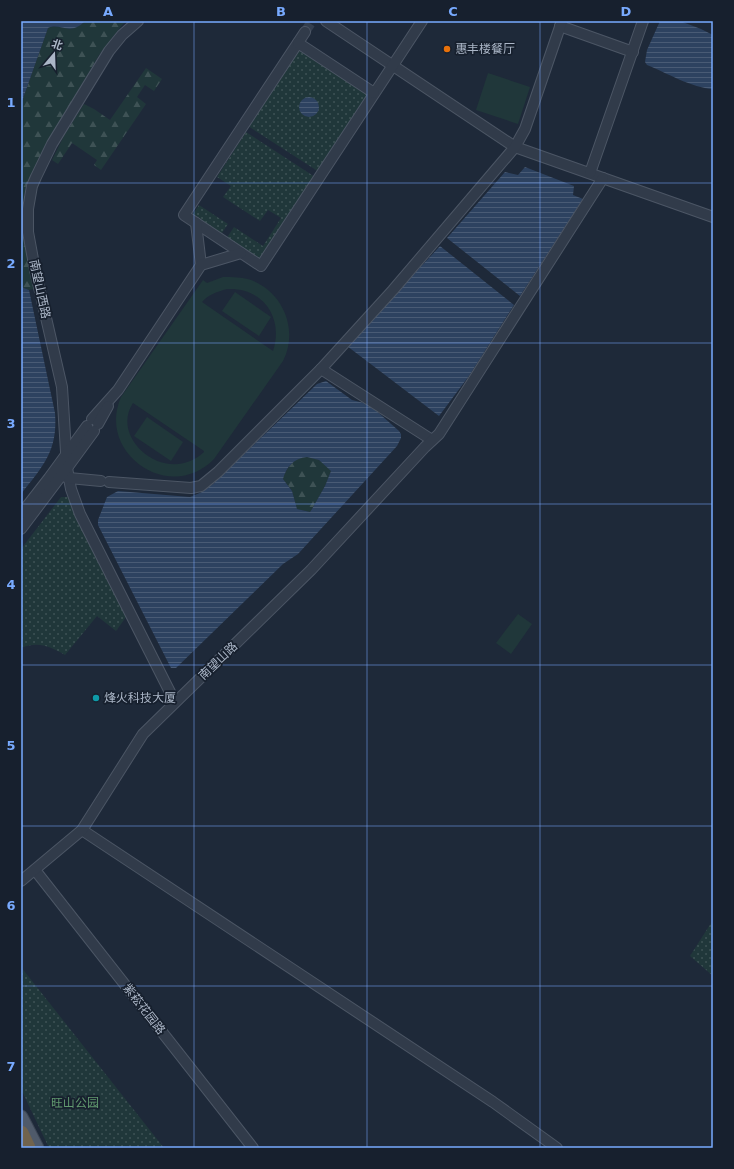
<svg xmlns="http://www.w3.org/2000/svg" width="734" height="1169" viewBox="0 0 734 1169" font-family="'DejaVu Sans','Noto Sans SC',sans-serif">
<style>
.grass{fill:url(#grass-dots)}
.forest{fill:url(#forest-firs)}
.pitch{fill:#20373a;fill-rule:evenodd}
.water{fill:url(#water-rules);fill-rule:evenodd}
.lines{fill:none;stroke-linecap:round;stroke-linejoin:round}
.minor-tunnel{stroke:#333e4e;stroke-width:10;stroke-dasharray:10 5;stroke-linecap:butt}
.minor-casing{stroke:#4c5665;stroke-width:12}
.major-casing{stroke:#3b4453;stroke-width:15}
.highway-casing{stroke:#3c4654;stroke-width:17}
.minor{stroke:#313b4a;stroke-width:10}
.major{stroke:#4f5a6a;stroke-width:13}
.highway{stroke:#71634d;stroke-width:15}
.grid{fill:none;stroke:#78aaff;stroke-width:1;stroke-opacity:0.55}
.food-dot{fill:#e8710a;stroke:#17202e;stroke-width:1.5}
.culture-dot{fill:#0f9aa8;stroke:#17202e;stroke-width:1.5}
.labels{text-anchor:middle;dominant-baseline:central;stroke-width:3.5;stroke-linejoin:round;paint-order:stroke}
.poi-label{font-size:12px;fill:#abb6c7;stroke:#17202e;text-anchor:start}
.street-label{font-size:12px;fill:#abb6c7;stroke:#17202e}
.park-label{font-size:12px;fill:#61996f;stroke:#17202e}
.neatline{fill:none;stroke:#78aaff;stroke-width:1.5}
.grid-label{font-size:13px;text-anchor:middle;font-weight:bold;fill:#78aaff}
</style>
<defs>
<pattern id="grass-dots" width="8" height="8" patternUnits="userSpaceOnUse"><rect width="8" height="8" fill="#20373a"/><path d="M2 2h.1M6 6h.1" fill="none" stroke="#3e5255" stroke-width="1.8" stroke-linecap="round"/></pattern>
<pattern id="forest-firs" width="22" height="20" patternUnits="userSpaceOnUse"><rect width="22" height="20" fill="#20373a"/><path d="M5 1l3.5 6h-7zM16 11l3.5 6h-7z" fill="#3e5255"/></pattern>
<pattern id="water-rules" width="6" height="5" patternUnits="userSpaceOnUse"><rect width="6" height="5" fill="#2d4260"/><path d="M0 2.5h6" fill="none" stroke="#495b75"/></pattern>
</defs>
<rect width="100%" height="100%" fill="#1e2939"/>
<g class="grass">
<polygon points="298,50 369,96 319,172 248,126"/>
<polygon points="246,132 315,177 260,262 226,239 234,227 263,246 281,218 268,210 260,221 223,197 231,186 217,177"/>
<polygon points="199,205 228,224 220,236 191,217"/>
<path d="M61,497h7l58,120 -10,14 -19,-15 -32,39c-15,-9 -27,-14 -44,-7v-99z"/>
<polygon points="713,920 713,976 690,956"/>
<polygon points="21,967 164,1148 49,1148 21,1089"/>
</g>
<g class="forest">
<path d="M85,21h42l-4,3 -24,31 -61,105 -12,26 -2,10 -2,22 2,14 13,56 -8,2 -8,-3v-183l27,-76c11,-6 22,8 37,-7z"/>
<polygon points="146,68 162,79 154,91 145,85 137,97 146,104 101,170 94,165 97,160 72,143 58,164 52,160 65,134 84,104 94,109 110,120"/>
<path d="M304,457c12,0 21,5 27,14l-6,15 -13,23 -2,3 -13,-3 -5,-18 -9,-12v-2c5,-9 9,-18 21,-20z"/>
</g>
<g class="pitch">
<polygon points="488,73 530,87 518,124 476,110"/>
<path d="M223,277c9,0 19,0 28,3 32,12 48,50 32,81l-69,98c-43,45 -118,-5 -93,-62l82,-117 4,3zM227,289c36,-2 57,29 46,62l-71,-49c7,-8 15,-10 25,-13zM133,403l71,48v1c-37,35 -95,-13 -71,-49z"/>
<polygon points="235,292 271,317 259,336 222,311"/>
<polygon points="147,417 183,442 171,461 134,436"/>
<polygon points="518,614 532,624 511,654 496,643"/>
</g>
<g class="water">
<path d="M21,21h64c-15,16 -25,1 -37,7l-27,76z"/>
<path d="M660,21h20l21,8 12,6v54c-21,-1 -46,-16 -66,-24l-2,-3 2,-12z"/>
<circle cx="309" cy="107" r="10"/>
<polygon points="525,167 574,186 573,195 583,199 520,296 447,238 505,172 518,175"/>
<polygon points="440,246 514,305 469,376 439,416 347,346"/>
<path d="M21,287l8,3 26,123c3,38 -12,53 -34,81z"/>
<path d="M326,381l26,19 16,4 4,3 27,24 2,3v4l-4,8 -99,108 -15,10 -107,104h-5l-73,-143v-5l9,-23 11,-6 72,6 12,-5 11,-8 104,-100zM307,457l12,3 12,11 -6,15 -13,23 -2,3 -13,-3 -5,-18 -9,-12c3,-12 11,-21 24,-22z"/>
</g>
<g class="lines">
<polyline class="minor-tunnel" points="305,32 312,21"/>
<defs>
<g id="minor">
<polyline points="138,21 122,35 109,51 52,144 36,177 32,186 28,209 28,232 35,270 62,387 67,468 71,489 80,514 175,702"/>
<polyline points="326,21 515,147 713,217"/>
<polyline points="560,26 633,52"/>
<polyline points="305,32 184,215 261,266 422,21"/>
<polyline points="298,43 374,93"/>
<polyline points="590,173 643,21"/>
<polyline points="196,223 201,265"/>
<polyline points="321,369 432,440"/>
<polyline points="92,419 118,390 201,265 241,253"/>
<polyline points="98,424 108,406"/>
<polyline points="63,476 69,478 101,481"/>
<polyline points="109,482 191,488 201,486 218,472 321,369 393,290 515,147 525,129 562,21"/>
<polyline points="21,514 49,478 87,426"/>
<polyline points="21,529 67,468 94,431"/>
<polyline points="82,830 493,1102 557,1148"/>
<polyline points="35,870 253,1148"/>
<polyline points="21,881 82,830 143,734 311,570 425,447 439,434 603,178"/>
</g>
<polyline id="major" points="21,1117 37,1148"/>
<polyline id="highway" points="21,1133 28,1148"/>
</defs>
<use href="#minor" class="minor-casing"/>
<use href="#major" class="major-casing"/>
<use href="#highway" class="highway-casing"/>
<use href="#minor" class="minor"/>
<use href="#major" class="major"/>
<use href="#highway" class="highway"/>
</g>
<path class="grid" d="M194,21v1127M367,21v1127M540,21v1127M21,183h692M21,343h692M21,504h692M21,665h692M21,826h692M21,986h692"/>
<circle class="food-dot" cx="447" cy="49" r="4"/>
<circle class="culture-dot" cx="96" cy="698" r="4"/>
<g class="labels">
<g class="poi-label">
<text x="455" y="49">惠丰楼餐厅</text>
<text x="104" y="698">烽火科技大厦</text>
</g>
<g class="street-label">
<text transform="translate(40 289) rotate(78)">南望山西路</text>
<text transform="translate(218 661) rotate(-44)">南望山路</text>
<text transform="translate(144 1009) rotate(52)">紫菘花园路</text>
</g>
<g class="park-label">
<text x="75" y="1103">旺山公园</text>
</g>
</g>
<rect width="734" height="1169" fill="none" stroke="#17202e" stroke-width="44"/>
<g transform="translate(54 54) rotate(19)" stroke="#17202e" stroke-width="3" paint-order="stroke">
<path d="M0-3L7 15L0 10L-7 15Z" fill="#abb6c7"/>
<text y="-6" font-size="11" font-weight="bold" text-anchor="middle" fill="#abb6c7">北</text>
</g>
<rect x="22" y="22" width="690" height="1125" class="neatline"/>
<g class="grid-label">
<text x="108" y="16">A</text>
<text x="281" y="16">B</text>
<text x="453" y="16">C</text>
<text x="626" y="16">D</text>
<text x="11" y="107">1</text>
<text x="11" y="268">2</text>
<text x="11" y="428">3</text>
<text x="11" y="589">4</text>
<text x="11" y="750">5</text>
<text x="11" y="910">6</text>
<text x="11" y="1071">7</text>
</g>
</svg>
